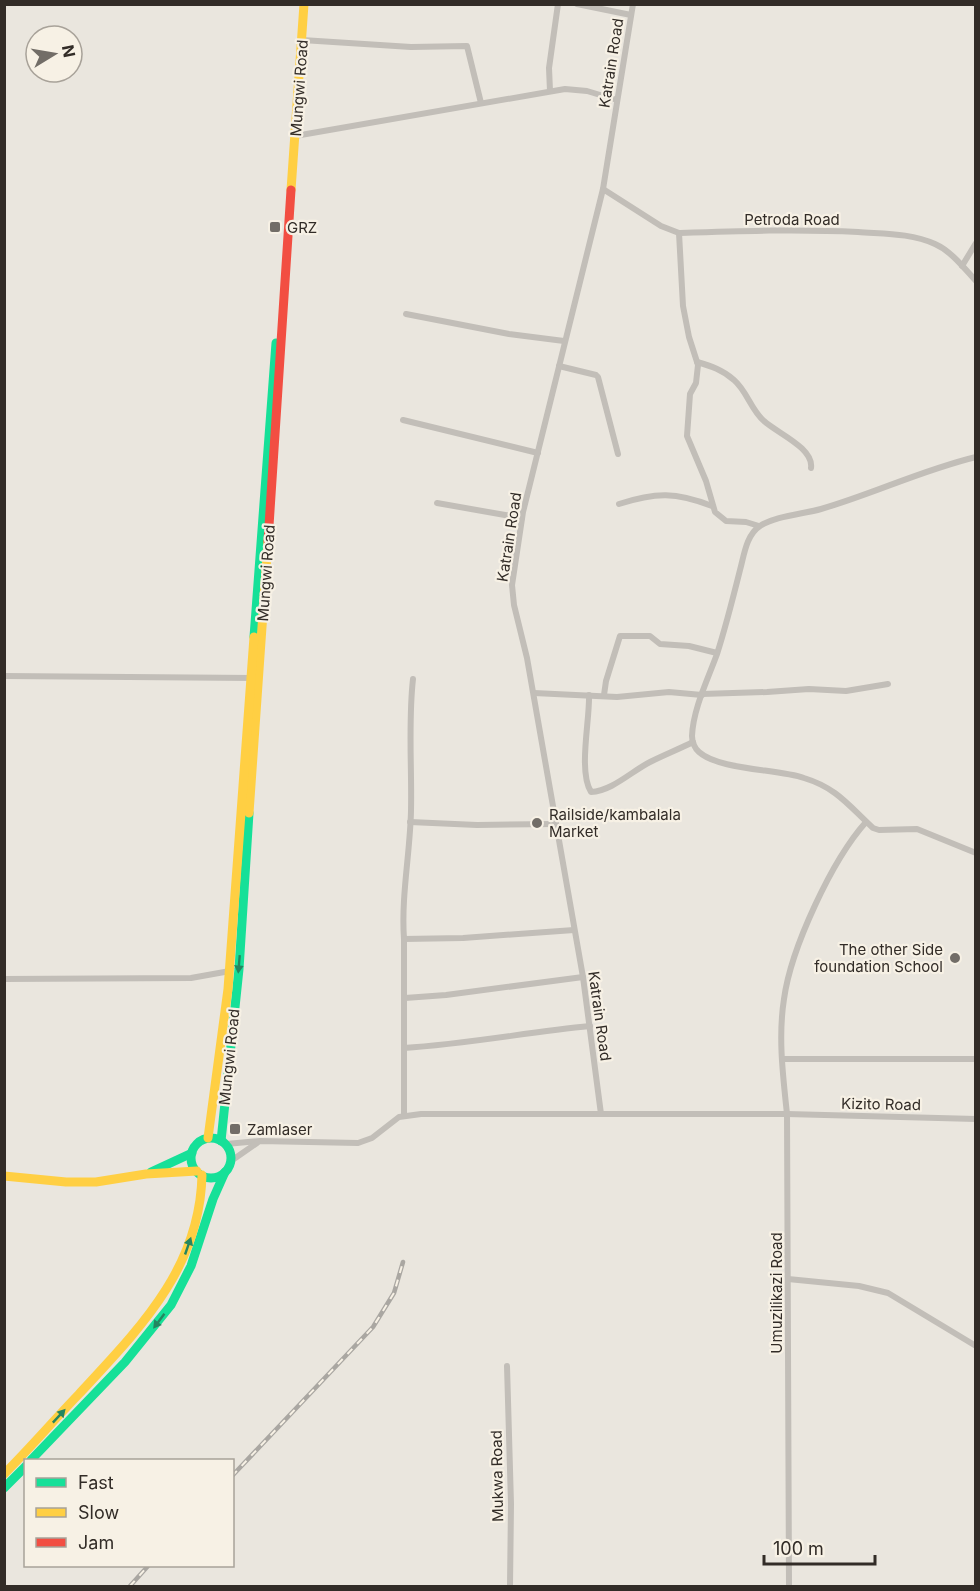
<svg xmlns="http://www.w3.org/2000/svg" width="980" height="1591" viewBox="0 0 980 1591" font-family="Inter,sans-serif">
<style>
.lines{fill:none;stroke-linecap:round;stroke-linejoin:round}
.street{stroke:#c2beb8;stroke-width:6}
.fast{stroke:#16e098;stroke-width:9}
.slow{stroke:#ffcf43;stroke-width:9}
.jam{stroke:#f24e42;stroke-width:9}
.rail-casing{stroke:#aaa7a2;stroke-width:4.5}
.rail{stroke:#f7f1e5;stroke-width:2;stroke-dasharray:7;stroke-linecap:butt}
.oneway{fill:#248660}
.poi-dot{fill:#726d67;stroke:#f7f1e5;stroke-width:2}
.labels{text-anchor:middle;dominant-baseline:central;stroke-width:4.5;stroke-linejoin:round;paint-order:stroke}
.street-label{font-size:15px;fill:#322c27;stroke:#f7f1e5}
.poi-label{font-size:15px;fill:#322c27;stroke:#f7f1e5;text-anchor:start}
</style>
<rect width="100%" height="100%" fill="#eae6de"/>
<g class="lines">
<g class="street">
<polyline points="577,4 631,15"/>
<polyline points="302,40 411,47 467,46 481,103"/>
<polyline points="550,91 549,68 558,4"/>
<polyline points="295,136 565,89 587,91 617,100"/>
<path d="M603,189l58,37 18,7c60,-2 119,-4 179,-1 26,2 53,1 77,12 16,7 29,24 41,37"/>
<polyline points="679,233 683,306 689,337 698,365 696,383 690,394 687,436 706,481 715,512 726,521 746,522 759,526"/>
<polyline points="962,266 976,243"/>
<polyline points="406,314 509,334 564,341"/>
<path d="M697,362c14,4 26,8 37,18 13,11 17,30 30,41 13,12 50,27 47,47"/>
<polyline points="559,366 596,375 598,377 618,454"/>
<polyline points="403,420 538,453"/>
<path d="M976,457c-54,13 -103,37 -155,52 -18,5 -46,7 -61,17 -14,9 -16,30 -20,44 -7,28 -14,56 -23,84 -9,25 -24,55 -25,82 0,6 3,13 7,16 20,18 79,17 105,26 33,10 45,28 69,50l6,2 38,-1 59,24"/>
<polyline points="437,503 522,518"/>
<path d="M619,504c37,-12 57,-12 93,2"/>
<polyline points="4,676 253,678"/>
<path d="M413,679c-5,44 -1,88 -2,132 -1,43 -10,85 -7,128l59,-1 111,-8"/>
<polyline points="534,693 617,697 669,692 702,695"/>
<polyline points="702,694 767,692 809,689 846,691 888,684"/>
<path d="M589,695c1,25 -11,76 2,97 21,-1 41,-21 59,-30 14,-7 29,-13 43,-20"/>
<polyline points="604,695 606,681 620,636 650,636 660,644 689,646 717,653"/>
<polyline points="410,822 477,825 555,824"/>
<polyline points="404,939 404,1115"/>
<polyline points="4,979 191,978 230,971"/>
<polyline points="405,998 446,995 583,977"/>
<path d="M404,1048c63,-4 124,-16 186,-22"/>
<polyline points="783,1059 976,1059"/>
<polyline points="601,1114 583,977 527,658 514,605 512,585 523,512 603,189 633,4"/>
<polyline points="226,1144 260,1141 358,1143 372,1138 399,1117 421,1114 787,1114 976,1119"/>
<polyline points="231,1161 257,1143"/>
<polyline points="788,1279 859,1286 888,1293 976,1346"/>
<polyline points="507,1366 511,1504 510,1586"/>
<path d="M789,1586l-2,-472c-4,-38 -9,-77 -3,-115 7,-51 48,-139 82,-177"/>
</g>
<g class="fast">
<polyline points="254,637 276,343"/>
<circle cx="211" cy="1158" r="20"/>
<polyline points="221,1141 239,969 249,813"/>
<polyline points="151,1172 192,1153"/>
<polyline points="31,1460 125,1362 171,1305 191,1266 213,1199 225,1172"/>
<polyline points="4,1488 26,1466"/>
</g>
<g class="slow">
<polyline points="291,190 304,4"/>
<polyline points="249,813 268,541"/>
<polyline points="208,1138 228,989 254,637"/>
<polyline points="4,1176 66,1182 96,1182 146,1174 197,1171"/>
<path d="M4,1474c26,-26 50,-54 75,-80 60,-65 121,-125 123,-219"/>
</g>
<polyline class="jam" points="268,541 291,190"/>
<defs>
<g id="rail">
<polyline points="232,1476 373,1327 394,1293 403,1262"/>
<polyline points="130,1586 148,1566"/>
</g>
</defs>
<use href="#rail" class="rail-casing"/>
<use href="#rail" class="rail"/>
</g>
<defs><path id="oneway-solid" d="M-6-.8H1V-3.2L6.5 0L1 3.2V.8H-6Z" transform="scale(1.5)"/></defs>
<g class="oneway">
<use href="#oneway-solid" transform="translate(239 964) rotate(95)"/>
<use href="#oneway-solid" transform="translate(188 1246) rotate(-71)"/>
<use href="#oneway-solid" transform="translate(159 1321) rotate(127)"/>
<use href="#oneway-solid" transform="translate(59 1416) rotate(-47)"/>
</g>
<g class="poi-dot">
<rect x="269" y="221" width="12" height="12" rx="3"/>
<circle cx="537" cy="823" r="6"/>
<circle cx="955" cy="958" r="6"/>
<rect x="229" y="1123" width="12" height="12" rx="3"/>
</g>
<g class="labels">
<g class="street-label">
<text transform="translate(611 63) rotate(-81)">Katrain Road</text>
<text transform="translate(299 88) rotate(-86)">Mungwi Road</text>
<text x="792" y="219">Petroda Road</text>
<text transform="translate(509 537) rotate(-81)">Katrain Road</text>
<text transform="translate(266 573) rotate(-86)">Mungwi Road</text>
<text transform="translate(600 1016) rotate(82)">Katrain Road</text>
<text transform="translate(229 1057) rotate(-84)">Mungwi Road</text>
<text transform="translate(881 1104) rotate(1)">Kizito Road</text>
<text transform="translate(776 1293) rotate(-90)">Umuzilikazi Road</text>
<text transform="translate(497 1476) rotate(-91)">Mukwa Road</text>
</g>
<g class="poi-label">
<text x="287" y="227">GRZ</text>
<text x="549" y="814">Railside/kambalala<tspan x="549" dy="17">Market</tspan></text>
<text x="943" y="949" text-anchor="end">The other Side<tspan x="943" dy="17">foundation School</tspan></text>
<text x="247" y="1129">Zamlaser</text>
</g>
</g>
<rect width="980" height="1591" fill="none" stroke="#322c27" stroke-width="12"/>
<rect x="24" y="1459" width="210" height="108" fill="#f7f1e5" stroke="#a8a299" stroke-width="1.5"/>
<rect x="36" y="1478" width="30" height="9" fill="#16e098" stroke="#a8a299" stroke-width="1.5"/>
<text x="78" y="1489" font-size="18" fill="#322c27">Fast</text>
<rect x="36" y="1508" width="30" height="9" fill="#ffcf43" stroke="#a8a299" stroke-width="1.5"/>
<text x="78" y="1519" font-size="18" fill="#322c27">Slow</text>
<rect x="36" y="1538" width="30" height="9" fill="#f24e42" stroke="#a8a299" stroke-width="1.5"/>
<text x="78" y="1549" font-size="18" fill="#322c27">Jam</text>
<g transform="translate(54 54) rotate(79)"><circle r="28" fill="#f7f1e5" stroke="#a8a299" stroke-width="1.5"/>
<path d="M0-4.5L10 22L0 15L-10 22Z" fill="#726d67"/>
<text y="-9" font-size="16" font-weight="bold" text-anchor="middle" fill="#322c27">N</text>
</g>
<path d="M764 1555v9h111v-9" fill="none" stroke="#322c27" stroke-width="3"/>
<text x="773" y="1555" font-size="18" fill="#322c27" stroke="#f7f1e5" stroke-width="4.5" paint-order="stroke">100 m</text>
</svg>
